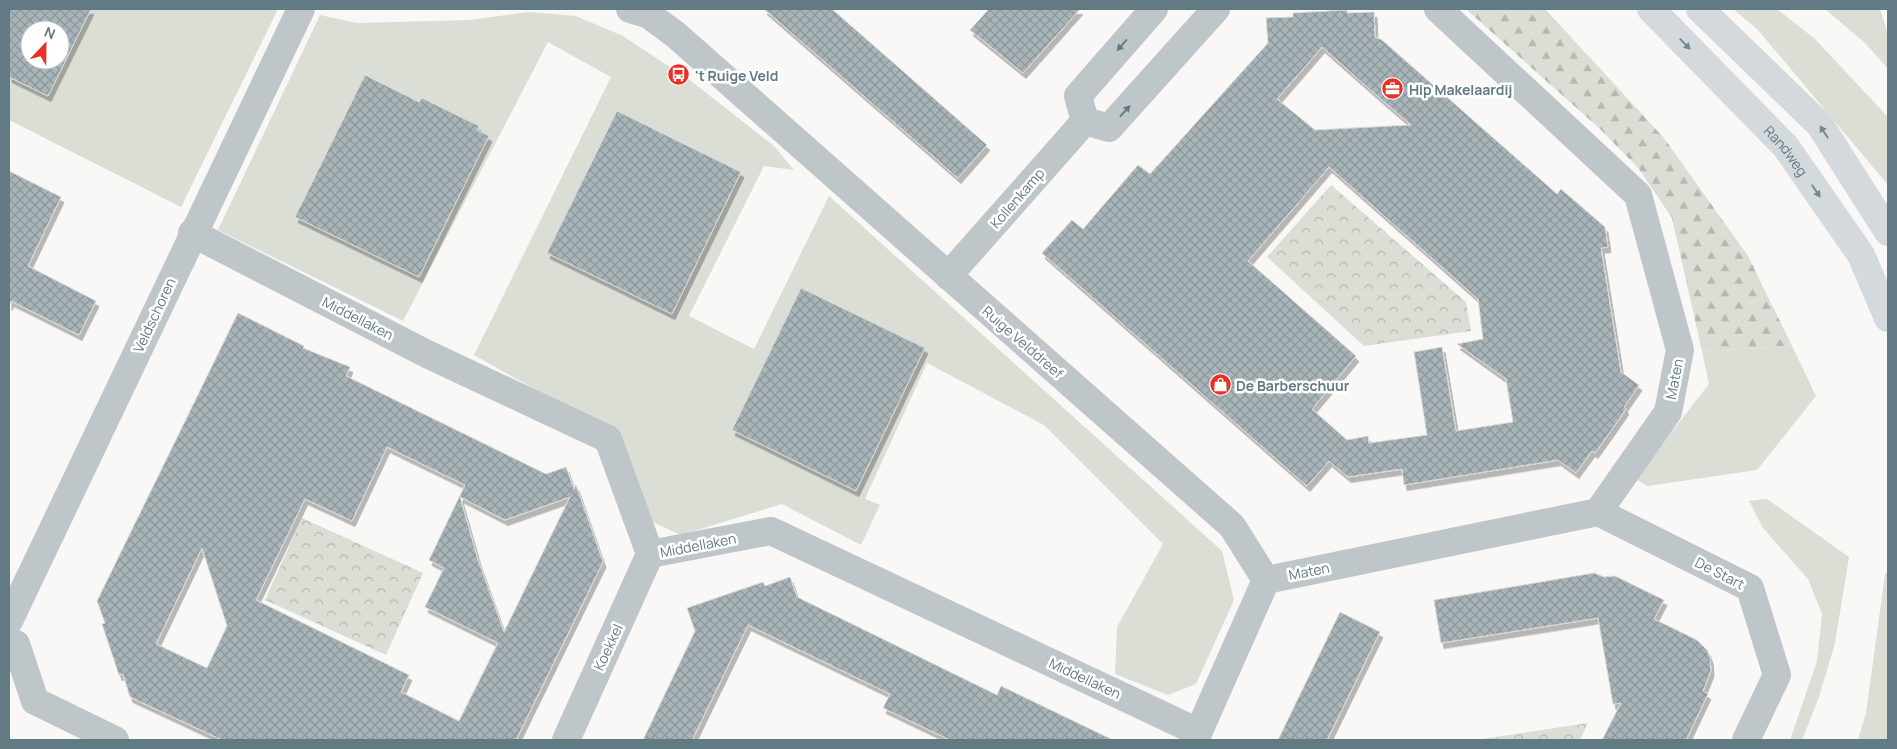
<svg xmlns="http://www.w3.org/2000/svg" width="1897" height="749" viewBox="0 0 1897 749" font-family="Manrope,sans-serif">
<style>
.grass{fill:#daded5;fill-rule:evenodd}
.forest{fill:url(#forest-firs)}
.park{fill:url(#park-crowns)}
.building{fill:url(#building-cross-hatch);stroke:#dbdad8;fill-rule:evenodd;filter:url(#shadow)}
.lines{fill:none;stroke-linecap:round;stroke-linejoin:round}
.minor{stroke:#bfc6c9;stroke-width:28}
.major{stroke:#d3d9dc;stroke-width:28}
.oneway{fill:#738890}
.oneway2{fill:#627a83}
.labels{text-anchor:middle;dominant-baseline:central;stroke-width:5;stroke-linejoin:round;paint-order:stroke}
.poi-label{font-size:14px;font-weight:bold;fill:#627a83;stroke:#fff;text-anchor:start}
.street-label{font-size:14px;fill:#627a83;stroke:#fff}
</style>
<defs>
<pattern id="forest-firs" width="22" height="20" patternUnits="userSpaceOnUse" patternTransform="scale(1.25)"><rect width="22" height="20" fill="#daded5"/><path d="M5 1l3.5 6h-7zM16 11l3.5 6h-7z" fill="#b4b9b2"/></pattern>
<pattern id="park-crowns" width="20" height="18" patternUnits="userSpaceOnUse" patternTransform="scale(1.25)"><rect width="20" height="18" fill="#daded5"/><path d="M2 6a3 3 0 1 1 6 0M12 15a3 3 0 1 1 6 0" fill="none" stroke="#b4b9b2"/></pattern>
<pattern id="building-cross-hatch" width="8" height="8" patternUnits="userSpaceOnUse" patternTransform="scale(1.25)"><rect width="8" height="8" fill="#a8b4b8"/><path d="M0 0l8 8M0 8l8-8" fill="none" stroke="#8c979b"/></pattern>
<filter id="shadow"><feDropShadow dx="3" dy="5.5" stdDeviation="0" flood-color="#0004"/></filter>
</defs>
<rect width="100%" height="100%" fill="#f9f8f6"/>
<g class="grass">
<path d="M9,9h269l-97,198 -172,-87zM30,30h30v30h-30z"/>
<polygon points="1733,9 1777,9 1815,39 1888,117 1888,185 1758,30"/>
<polygon points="1825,9 1880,9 1888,34 1888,69 1865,43"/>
<polygon points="529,12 576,16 623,36 691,81 774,146 794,170 764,166 689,316 754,349 829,196 1222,551 1234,600 1196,684 1168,695 1115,674 1117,627 1163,544 1044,425 927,363 865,499 880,505 861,545 782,504 681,535 642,517 613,433 474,355 611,77 548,42 403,321 218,230 320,15 356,23 470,20"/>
<polygon points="1792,346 1816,396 1757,470 1648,486 1635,479 1709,384 1702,351"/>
<polygon points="1767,499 1849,557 1835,643 1819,697 1802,740 1790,740 1817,661 1822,614 1808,579 1763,528 1749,501"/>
<polygon points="1888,573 1888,740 1858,740 1866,713 1885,574"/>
</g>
<polygon class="forest" points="1466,9 1545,9 1664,138 1748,256 1792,346 1702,351 1672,218 1639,169 1600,129"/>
<g class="park">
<polygon points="1331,185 1466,302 1471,331 1364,346 1267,257"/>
<polygon points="302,518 423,573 386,655 265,600"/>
<polygon points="1588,723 1580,740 1476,740"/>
</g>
<g class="building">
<path d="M9,9h82l-43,87 -39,-19zM30,30h30v30h-30z"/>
<polygon points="764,9 832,9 987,145 958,178"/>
<polygon points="989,9 1080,9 1023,73 970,30"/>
<path d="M1347,10v3l27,-1 1,25 7,3 175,154 4,-5 44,38 3,20 -7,1 20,124 18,13 -15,22 2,2 -16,23 -15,21 -3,-2 -16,22 -18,-13 -154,25 -2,-16 -54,8 -19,-16 -22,25 -265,-233 30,-33 11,9 55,-64 12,9 118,-131 -2,-25 27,-1v-4zM1322,47l52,46 37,32 -96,5 -38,-31zM1329,167l149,132 5,40 -26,5 49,35 7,43 -57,9 -14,-84 -28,5 13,83 -58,8 -1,-7 -21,4 -35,-31 44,-53 -108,-95z"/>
<polygon points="365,75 419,102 422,98 479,126 477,130 489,136 419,277 295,217"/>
<polygon points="617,111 741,172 672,314 547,253"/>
<polygon points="9,171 61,197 28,266 96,301 79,335 11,301 9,305"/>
<polygon points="801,288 925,348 856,491 732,430"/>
<path d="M238,313l66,33 -1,2 47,19 -4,9 200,98 20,-7 8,22 2,-4 27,77 -87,178h-294l-92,-43 -7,-23 -4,1 -17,-51 3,-1 -8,-22zM387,447l78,38 -36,75 15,8 -19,39 73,36 -39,78 -58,-29 8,-17 -153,-75 49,-101 47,22zM460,497l45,23 65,-23 -66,135 -26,-72zM202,548l25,78 -20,42 -51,-24z"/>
<polygon points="1594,573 1604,577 1615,576 1664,600 1654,619 1697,640 1707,650 1710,658 1711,671 1703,691 1708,694 1686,740 1602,740 1621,703 1613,704 1598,618 1441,643 1434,600"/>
<polygon points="790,577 797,597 997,695 1001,686 1113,740 950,740 883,708 890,694 748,625 692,740 643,740 695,631 687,608 763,582 765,586"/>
<polygon points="1340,612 1380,632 1327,740 1278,740"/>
</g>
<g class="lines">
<g class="minor">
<polyline points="630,9 649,15 676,35 1232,526 1266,580 1195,740"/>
<polyline points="1085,121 1109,128 1216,9"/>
<polyline points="1085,121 1078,96 1154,9"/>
<polyline points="192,233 427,354 608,439 650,554 771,531 1198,732"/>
<polyline points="948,276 1085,121"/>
<polyline points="1598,512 1750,588 1777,675 1746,740"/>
<polyline points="1266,580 1598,512 1668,412 1680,350 1638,195 1438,9"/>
<polyline points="9,621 301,9"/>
<polyline points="9,641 16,644 35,701 115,740"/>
<polyline points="566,740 650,554"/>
</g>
<g class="major">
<path id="s1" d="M1651,9l135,138 75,108 27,63"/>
<polyline points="1700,9 1820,125 1888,232"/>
</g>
</g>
<defs><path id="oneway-solid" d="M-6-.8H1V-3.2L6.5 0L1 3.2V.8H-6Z" transform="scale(1.25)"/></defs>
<g class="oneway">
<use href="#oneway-solid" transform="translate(1685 44) rotate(46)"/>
<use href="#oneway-solid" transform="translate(1824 132) rotate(-123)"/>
<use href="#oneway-solid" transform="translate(1816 191) rotate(56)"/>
</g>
<g class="oneway2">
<use href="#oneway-solid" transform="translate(1122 45) rotate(131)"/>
<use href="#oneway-solid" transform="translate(1125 111) rotate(-48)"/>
</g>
<defs>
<symbol id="bus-disc" viewBox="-11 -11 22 22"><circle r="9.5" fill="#eb2f24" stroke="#fff"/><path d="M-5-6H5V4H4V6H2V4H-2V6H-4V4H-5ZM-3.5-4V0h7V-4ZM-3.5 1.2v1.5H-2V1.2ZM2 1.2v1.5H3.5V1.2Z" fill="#fff"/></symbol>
<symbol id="office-disc" viewBox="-11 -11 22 22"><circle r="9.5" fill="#eb2f24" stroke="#fff"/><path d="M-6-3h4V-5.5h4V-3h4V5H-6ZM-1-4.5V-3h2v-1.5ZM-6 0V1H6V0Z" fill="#fff"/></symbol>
<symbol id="shop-disc" viewBox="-11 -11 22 22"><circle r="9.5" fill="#eb2f24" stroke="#fff"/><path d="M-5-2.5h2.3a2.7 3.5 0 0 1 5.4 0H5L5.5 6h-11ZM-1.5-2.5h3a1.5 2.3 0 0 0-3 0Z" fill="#fff"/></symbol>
</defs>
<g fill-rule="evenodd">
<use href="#bus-disc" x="666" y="62" width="25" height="25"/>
<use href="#office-disc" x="1380" y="76" width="25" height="25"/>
<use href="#shop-disc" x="1208" y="372" width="25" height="25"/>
</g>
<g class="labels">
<g class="poi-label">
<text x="695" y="75">'t Ruige Veld</text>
<text x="1409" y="89">Hip Makelaardij</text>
<text x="1236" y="385">De Barberschuur</text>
</g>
<g class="street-label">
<text stroke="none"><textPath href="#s1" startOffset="196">Randweg</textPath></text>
<text transform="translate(1017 198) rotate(-49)">Kollenkamp</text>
<text transform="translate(154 315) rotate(-65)">Veldschoren</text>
<text transform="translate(358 318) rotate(27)">Middellaken</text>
<text transform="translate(1023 342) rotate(41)">Ruige Velddreef</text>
<text transform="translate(1674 379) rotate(-79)">Maten</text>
<text transform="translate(698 545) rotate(-11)">Middellaken</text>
<text transform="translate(1309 571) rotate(-11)">Maten</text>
<text transform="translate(1720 573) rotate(27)">De Start</text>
<text transform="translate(608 647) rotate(-65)">Koekkel</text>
<text transform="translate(1085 678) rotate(25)">Middellaken</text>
</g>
</g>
<rect width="1897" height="749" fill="none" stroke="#627a83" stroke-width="20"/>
<g transform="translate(45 45) rotate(22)"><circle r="24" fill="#ffffff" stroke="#c0cacd"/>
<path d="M0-4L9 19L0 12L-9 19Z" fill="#eb2f24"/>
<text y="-8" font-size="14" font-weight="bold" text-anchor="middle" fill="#627a83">N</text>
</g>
</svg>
